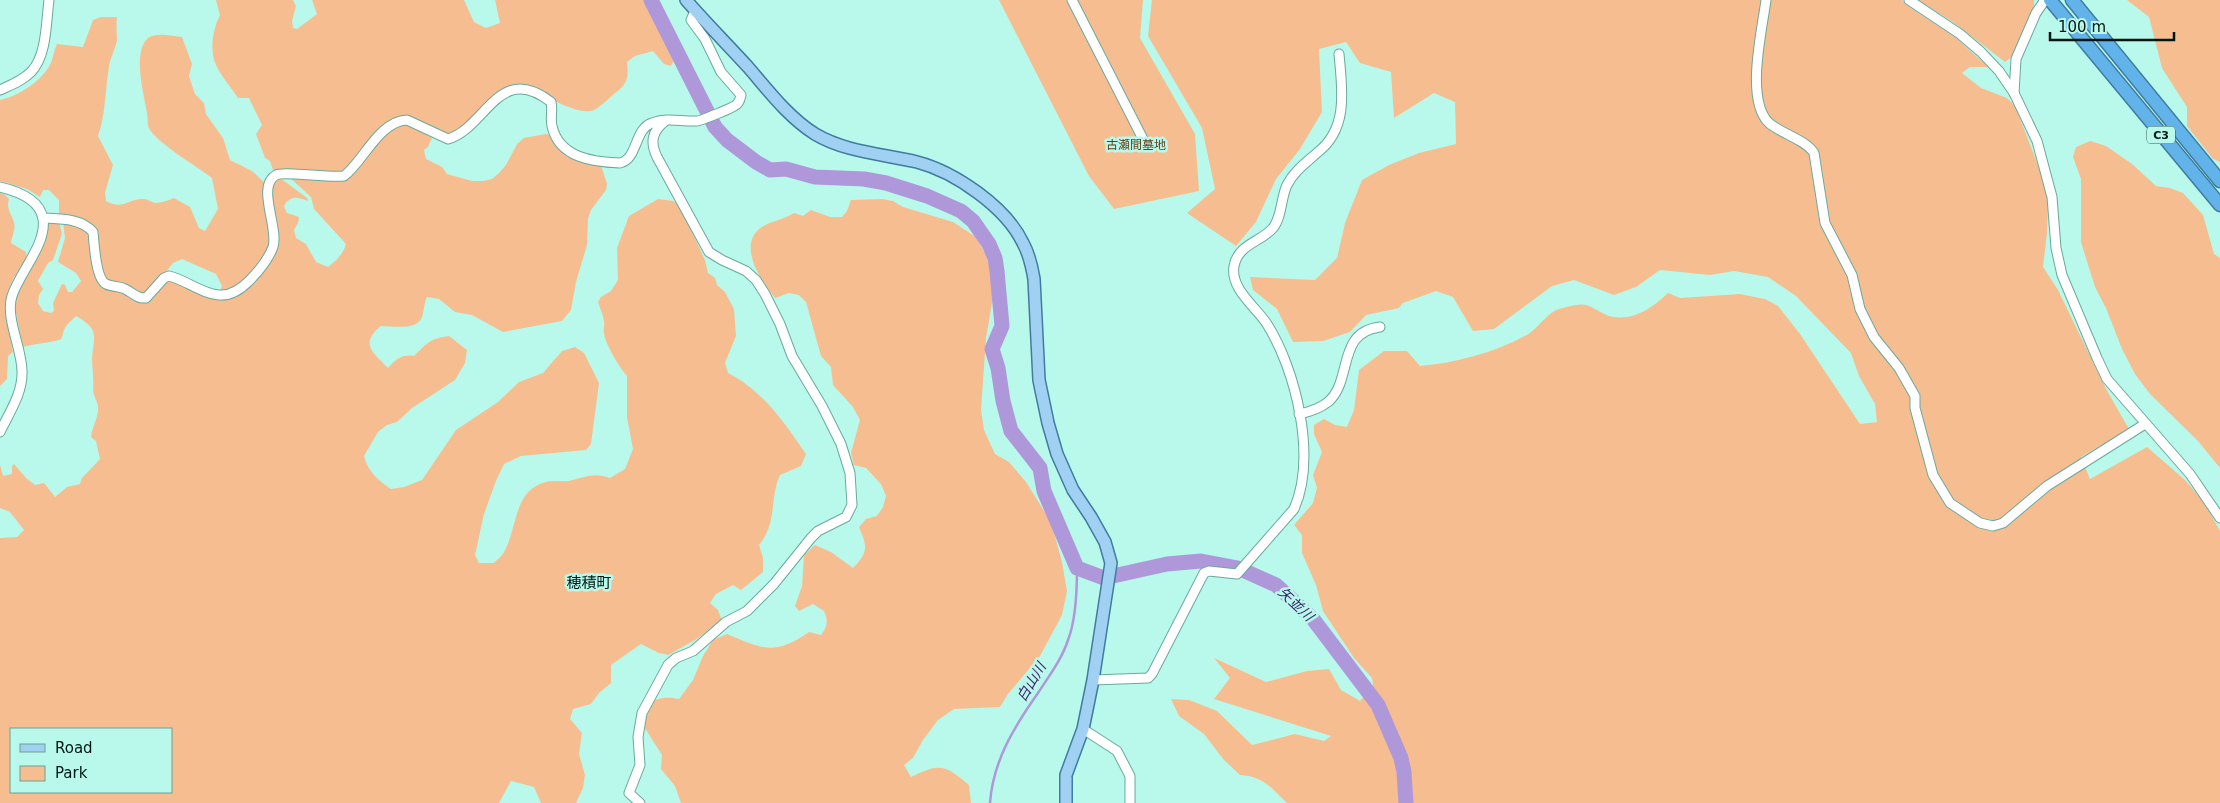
<svg xmlns="http://www.w3.org/2000/svg" width="2220" height="803" viewBox="0 0 2220 803" font-family="'DejaVu Sans','Noto Sans JP',sans-serif">
<style>
.green{fill:#f6be90;fill-rule:evenodd}
.lines{fill:none;stroke-linecap:round;stroke-linejoin:round}
.stream{stroke:#af98da;stroke-width:2.5}
.river{stroke:#af98da;stroke-width:15}
.minor-casing{stroke:#6aa99d;stroke-width:11}
.major-casing{stroke:#407c9e;stroke-width:14}
.highway-casing{stroke:#407c9e;stroke-width:15}
.minor{stroke:#fff;stroke-width:9}
.major{stroke:#a1d1f2;stroke-width:11}
.highway{stroke:#62b3ea;stroke-width:12}
.labels{text-anchor:middle;dominant-baseline:central;stroke-width:5;stroke-linejoin:round;paint-order:stroke}
.shield{fill:#b8f9eb;stroke:#375a53;stroke-width:1}
.shield-label{font-size:11px;font-weight:bold;fill:#001612}
.park-label{font-size:12px;fill:#663e18;stroke:#b8f9eb}
.water-label{font-size:14px;font-style:italic;fill:#401d6a;stroke:#b8f9eb}
.quarter-label{font-size:15px;fill:#001612;stroke:#b8f9eb}
</style>
<rect width="100%" height="100%" fill="#b8f9eb"/>
<g class="green">
<path d="M216,0h77l3,6 -4,15 1,7 4,1 20,-15 -5,-14h152l10,22 12,6 14,-5 -5,-23h151l29,58 -4,8 -7,-2 -11,-13 -18,5 -8,6c2,16 0,23 -13,32 -6,5 -12,11 -18,15 -18,12 -66,-27 -87,-23 -23,5 -36,47 -57,50 -7,0 -41,-14 -50,-17l-58,55 -67,-3 -4,-1 -3,-9 -5,-3 -9,-24 6,-9 -13,-27h-11c-7,-11 -17,-22 -22,-33 -7,-15 -3,-36 4,-50z"/>
<polygon points="999,0 1143,0 1140,38 1195,134 1199,191 1114,209 1089,176"/>
<path d="M1152,0h750l9,8 44,29 33,30h-18l-8,6 19,15 26,10 8,8 25,64 8,28 -1,35 -4,34 15,23 48,99 23,40 -48,28 9,22 57,-32 38,33 19,22 16,29v272h-933c-16,-15 -24,-27 -47,-28l-16,-15 -20,-26 -25,-18 -8,-17 18,1 28,11 35,34 43,-11 29,7 7,-5 -117,-37 16,-21 -16,-20 52,24 41,-11 22,-2 12,21 19,11 13,-16 -1,-7 -18,-20 -31,-47 -7,-26 -14,-32v-18l-8,-10 19,-22 4,-15 -4,-13 9,-23 -8,-18v-9l10,-6 11,6 12,2 7,-17 5,-40 25,-19h23l13,15c36,-3 78,-14 110,-33 9,-7 19,-21 29,-24 7,-2 21,-6 27,-4 10,3 18,11 28,12 22,3 39,-10 54,-24l12,5 60,-4 25,5 13,7 22,28 60,90 17,-2 -2,-18 -16,-28 -8,-23 -55,-57 -28,-19 -34,-6 -24,4 -50,-5 -24,17 -22,8 -40,-15 -22,6 -58,43 -21,2 -20,-34 -17,-6 -33,12 -4,5 -33,7 -16,17 -27,9 -30,1 -16,-33 -24,-19 -3,-13 65,3 22,-22 8,-35 17,-43 27,-15 30,-12 37,-9 -1,-42 -21,-9 -40,25 -3,-46 -31,-9 -14,-21 -27,7 3,63 -22,37 -24,30 -20,43 -20,24 -49,-33 28,-24 -13,-61 -54,-92z"/>
<polygon points="1918,0 2034,0 2034,6 2013,56 2005,62 1953,22"/>
<polygon points="2127,0 2220,0 2220,162 2213,159 2187,126 2187,107 2162,68 2149,17"/>
<path d="M101,17h16c-1,8 0,16 0,23 -2,10 -7,18 -8,27 -4,23 -3,46 -11,69l15,29 -8,28 1,8c17,10 22,-3 38,-2 4,0 7,3 11,4 6,0 14,-3 19,-5l16,9 9,21 6,3 13,-22 -6,-31c-14,-11 -57,-36 -63,-50 -2,-4 -1,-11 -2,-15 -3,-18 -15,-61 1,-75 8,-6 25,-2 34,-1l10,27 -3,12 6,18 9,9 2,11 17,24 7,22 22,11 14,13 7,52 -12,29 -22,23 -20,6 3,-8 -6,-12 -34,-15 -9,4 -27,34 -43,-19 -9,-46 -35,-14v-18l-10,-10h-6l-3,7 -13,-8 -27,-8v-81c19,-4 42,-19 51,-37 2,-6 3,-12 6,-19l26,3 10,-27z"/>
<path d="M405,122l27,16 -4,9 -4,3 2,9 16,8 5,7 25,7h11l9,-2 7,-6 7,-8 11,-21 7,-6 22,-4 5,1c16,14 28,29 50,30l6,19 -1,6 -15,20 -3,9 -1,26 -11,37 -5,28 -9,11 -59,11 -31,-17 -17,-3 -16,-13 -12,-2c-3,7 -3,13 -5,20 -5,14 -30,9 -41,9 -22,18 -8,26 7,42 8,-9 14,-14 26,-12 13,-13 17,-18 35,-20l18,14 -2,13 -10,17 -43,28 -15,14 -10,3 -9,7 -14,24c4,16 14,24 27,33l13,-2 18,-7 34,-50 42,-28 21,-20 24,-9 19,-22 13,-4 9,6 15,30 -8,61 -5,6 -65,6 -17,8 -8,17 -12,33 -9,41 4,8h15c3,-3 8,-7 10,-11 14,-24 9,-62 42,-70 7,-2 15,0 23,-1 16,-4 25,-9 41,-3l15,-9 8,-20 -6,-32v-41c-7,-8 -22,-32 -23,-43 -1,-4 1,-8 0,-12 -1,-6 -4,-13 -6,-19l3,-5 10,-6 7,-11 -1,-32 12,-32 29,-17 15,2 6,3 26,56 3,13 7,5 2,7 8,7 9,17 2,27 -11,27 3,10c35,18 56,49 78,81l-5,12 -21,9c-11,24 -2,47 -21,70l4,13v14l-22,18 -8,-5 -17,9 -6,9 8,7 4,11 -27,19 -27,15 -9,-2 -18,-9 -30,21v18l-12,10 -8,11 -18,5 -3,10 12,14 -3,21 6,21 -2,13 -7,15h-35l-7,-16 -23,-6 -12,22h-499v-265l17,-1 7,-7 -14,-18 -10,-4v-43l3,11 9,-2v-8l2,-2 12,14 9,7 9,-2 11,14 12,-10 13,-3 2,-6 18,-19 -4,-18 -5,-4c1,-9 6,-17 7,-26 1,-9 -5,-14 -5,-22 1,-11 -1,-21 -1,-31 2,-23 8,-28 -16,-42 -4,4 -9,8 -11,12 -2,3 -2,8 -4,11 -3,3 -30,5 -38,8l-9,-43 7,-19 25,-45 2,-16 5,-4 6,1 3,13 -9,26 -5,3 -10,18 5,8 -4,6 -1,8 5,8 8,2 3,-2 -1,-8 9,-19 3,1 3,7h4l9,-11 -5,-8 -18,-11 7,-24 -2,-16 4,-1 24,12 6,44 43,23 28,-22 57,20 46,-42 -2,-62 2,-9 5,-5h7l24,18 1,3c-11,-4 -17,-6 -24,5l3,7 12,4 -1,6 -4,7 2,8 10,6 10,18 12,5c9,-7 15,-13 18,-23l-32,-35 -3,-12 -23,-21 51,4 49,-49zM11,729h160v63h-160z"/>
<polygon points="2090,141 2106,146 2132,164 2156,186 2170,188 2183,193 2203,215 2214,254 2220,258 2220,468 2198,441 2150,394 2135,374 2122,349 2106,308 2095,287 2081,242 2081,179 2073,157 2076,147"/>
<path d="M0,193l5,2 4,4c-3,10 2,14 5,23 2,6 -2,15 -3,21l15,9 1,5c-7,11 -16,23 -19,35 -5,19 2,41 5,60l-5,4 -1,23 -7,7z"/>
<path d="M882,199l11,2 10,6 50,15 23,15 10,18 7,24 -1,24 -6,35 -5,72 3,20 11,24 14,8 17,20 25,40 11,40 5,29 -5,24 -22,41 -32,38 -8,13 -46,2 -16,11 -15,20 -10,18 -9,7 7,12c28,-14 34,-13 58,8l2,18h-290l-6,-17 -14,-17 1,-14 -19,-30 5,-21c11,-7 19,-7 31,-5l14,-19 10,-24 10,-16 14,-6c36,15 47,22 82,-2l12,3c7,-9 7,-14 3,-24l-11,-7 -14,7 -4,-5 7,-20 2,-31 11,-10 16,7 22,16c16,-16 14,-22 6,-41l7,-8 11,-3 6,-9 3,-11 -5,-12 -15,-16 -12,-3 -3,-12 9,-33 -7,-13 -20,-22 -2,-18 -10,-11 -15,-54 -7,-7 -10,-2 -14,5c-14,-17 -39,-54 -13,-71 9,-6 21,-7 32,-14l9,3 8,-6 19,7h12l5,-6 4,-11z"/>
</g>
<g class="lines">
<path class="stream" d="M990,803c3,-42 24,-76 48,-110 11,-17 24,-34 30,-53 8,-20 9,-50 9,-72"/>
<polyline class="river" points="651,0 715,127 727,140 756,162 770,170 786,169 815,177 864,179 886,183 927,196 961,211 973,221 989,244 995,258 997,271 1002,326 992,349 998,368 1003,401 1011,431 1040,468 1044,491 1077,568 1104,578 1167,564 1201,561 1238,568 1276,585 1313,619 1378,705 1401,758 1404,772 1406,803"/>
<defs>
<g id="minor">
<polyline points="1072,0 1145,143"/>
<path d="M1766,0c-4,31 -21,100 3,123 13,11 37,17 45,30l11,70 27,52 8,34 14,28 25,31 16,28v12l18,67 17,28 30,20 13,3 10,-3 44,-37 98,-62"/>
<polyline points="1909,0 1960,34 1981,52 1999,71 2014,93 2037,141 2052,197 2056,248 2062,275 2097,358 2107,379 2190,474 2220,518"/>
<path d="M0,90c11,-5 22,-9 31,-18 16,-16 15,-50 18,-72"/>
<polyline points="2014,93 2016,59 2036,13 2045,0"/>
<path d="M0,187c17,4 40,12 43,32 4,25 -24,54 -31,77 -7,21 10,53 10,75 1,22 -13,42 -22,61"/>
<path d="M43,218c17,1 38,0 50,14 1,12 3,47 13,52 6,3 14,2 19,5 8,4 12,10 21,9l18,-20 5,-2c17,4 33,18 50,19 11,1 22,-6 30,-14 9,-9 19,-21 24,-34 6,-19 -17,-61 3,-72 7,-4 53,3 68,1 19,-14 35,-55 63,-56l41,19c38,-11 51,-78 103,-37 2,8 -1,16 1,24 7,32 41,36 68,37 18,-4 14,-34 32,-40 15,-6 30,-1 45,-2 3,0 38,-14 39,-16 4,-3 4,-6 5,-10l-20,-23 -16,-33 -14,-19 4,-9"/>
<path d="M1299,414c10,-2 20,-5 29,-12 25,-21 8,-70 52,-75"/>
<path d="M1093,680l55,-2 4,-4 52,-101 5,-2 28,3 57,-65c23,-52 2,-139 -27,-185 -11,-17 -37,-35 -33,-58 4,-22 27,-24 39,-38 9,-11 8,-31 14,-43 7,-14 20,-23 31,-33 31,-24 24,-64 21,-98"/>
<polyline points="1083,729 1117,751 1130,776 1130,803"/>
<path d="M640,803l-11,-10 11,-28 -2,-28 4,-24 26,-48 8,-7 17,-7 33,-29 21,-11 27,-27 37,-46 7,-7 28,-14 6,-12 -2,-32 -9,-29 -19,-38 -30,-50 -12,-32 -15,-30 -9,-14 -10,-9 -24,-11 -13,-8 -52,-95c-7,-15 -5,-25 7,-35"/>
</g>
<path id="major" d="M686,0c20,23 41,44 62,67 20,23 40,50 67,67 30,18 68,20 102,28 38,10 89,45 106,81 6,11 9,24 11,36l5,101 9,43 9,31 16,36 18,27 14,25 6,21 -18,117 -10,49 -17,46v28"/>
<g id="highway">
<polyline points="2050,0 2220,205"/>
<polyline points="2072,0 2220,181"/>
</g>
</defs>
<use href="#minor" class="minor-casing"/>
<use href="#major" class="major-casing"/>
<use href="#highway" class="highway-casing"/>
<use href="#minor" class="minor"/>
<use href="#major" class="major"/>
<use href="#highway" class="highway"/>
</g>
<g class="labels">
<rect class="shield" x="2147" y="126.5" width="28" height="17" rx="4"/>
<g class="shield-label">
<text x="2161" y="135">C3</text>
</g>
<g class="park-label">
<text x="1136" y="145">古瀬間墓地</text>
</g>
<g class="water-label">
<text transform="translate(1296 604) rotate(43)">矢並川</text>
<text transform="translate(1031 682) rotate(-59)">白山川</text>
</g>
<g class="quarter-label">
<text x="589" y="583">穂積町</text>
</g>
</g>
<rect x="10" y="728" width="162" height="65" fill="#b8f9eb" stroke="#6e9e94"/>
<rect x="20" y="744" width="25" height="8" fill="#a1d1f2" stroke="#6e9e94"/>
<text x="55" y="753" font-size="15" fill="#001612">Road</text>
<rect x="20" y="766" width="25" height="15" fill="#f6be90" stroke="#6e9e94"/>
<text x="55" y="778" font-size="15" fill="#001612">Park</text>
<path d="M2050 32v8h124v-8" fill="none" stroke="#001612" stroke-width="2.5"/>
<text x="2058" y="32" font-size="15" fill="#001612" stroke="#b8f9eb" stroke-width="4" paint-order="stroke">100 m</text>
</svg>
